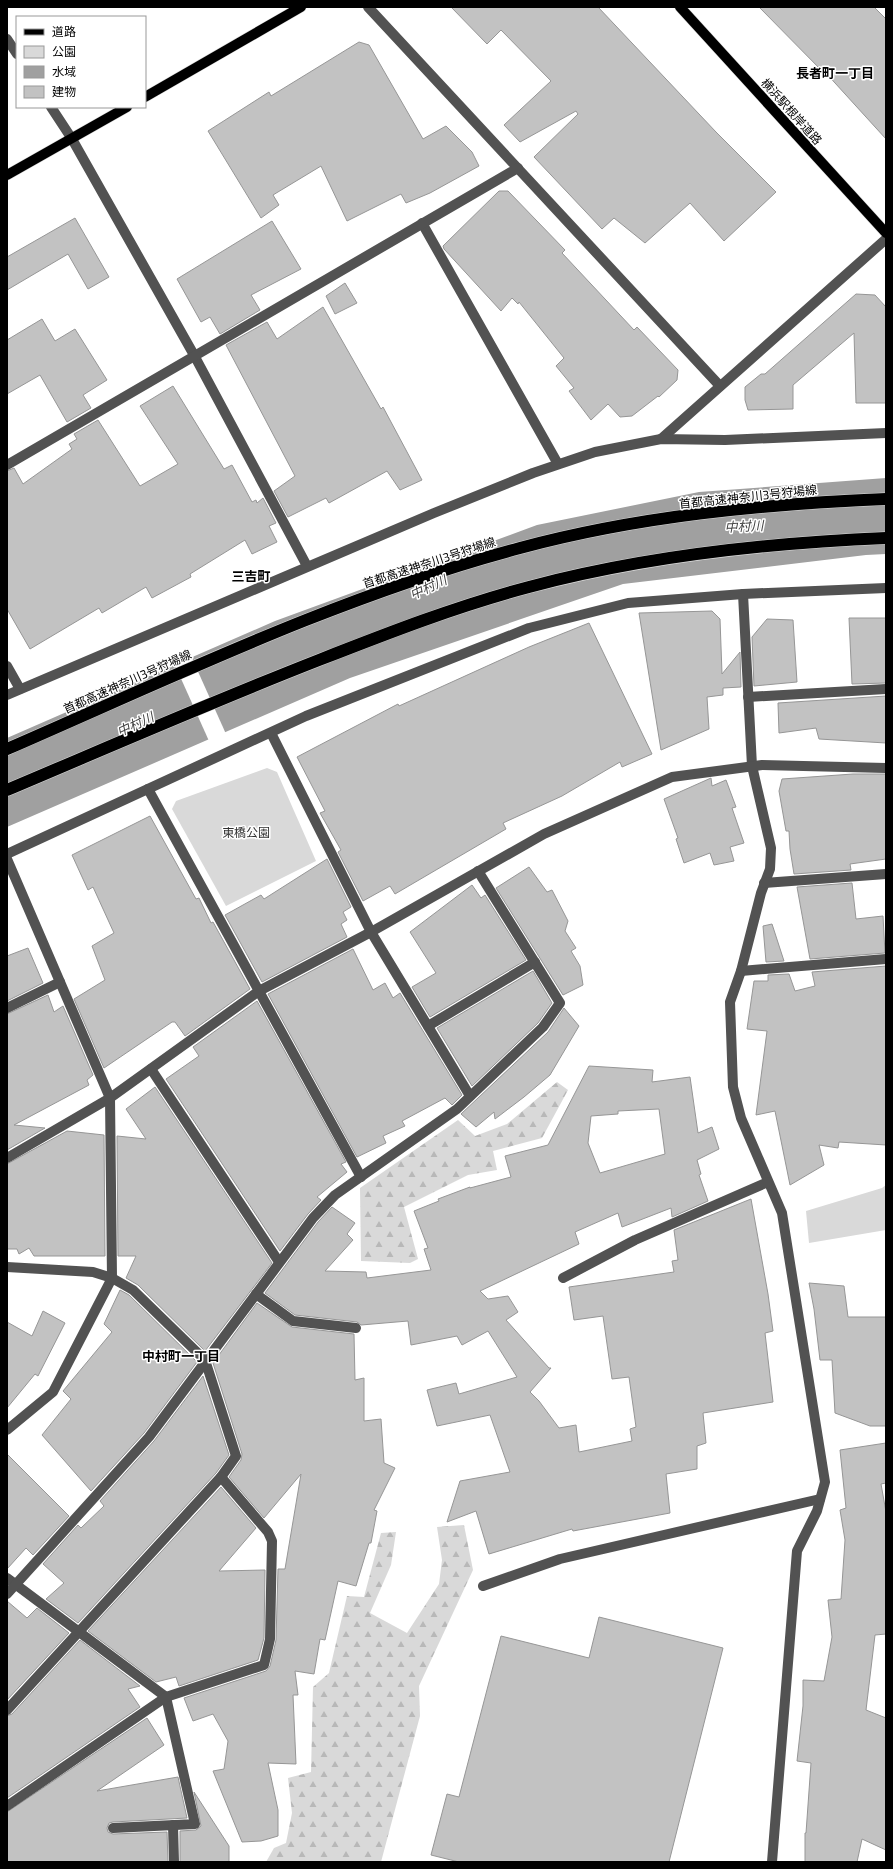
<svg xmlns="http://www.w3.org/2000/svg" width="893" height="1869" viewBox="0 0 893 1869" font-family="'Exo 2','Noto Sans JP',sans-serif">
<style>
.forest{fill:url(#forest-firs)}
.green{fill:#d9d9d9}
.water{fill:#a0a0a0}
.pier{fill:#fff}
.building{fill:#c2c2c2;stroke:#969696;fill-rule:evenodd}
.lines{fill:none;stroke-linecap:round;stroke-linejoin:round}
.major-casing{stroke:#dbdbdb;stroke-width:11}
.highway-casing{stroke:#dbdbdb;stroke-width:13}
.minor{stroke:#525252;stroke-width:10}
.major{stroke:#000;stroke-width:10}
.highway{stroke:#000;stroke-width:12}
.labels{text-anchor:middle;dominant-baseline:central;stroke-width:3;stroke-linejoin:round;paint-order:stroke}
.street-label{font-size:12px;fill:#000;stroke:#fff}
.park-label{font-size:12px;fill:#303030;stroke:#fff}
.neighbourhood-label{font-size:13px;font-weight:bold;fill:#000;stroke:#fff}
.water-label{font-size:13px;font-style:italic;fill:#414141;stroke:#fff}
</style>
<defs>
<pattern id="forest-firs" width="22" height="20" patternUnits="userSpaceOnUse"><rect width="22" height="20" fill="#d9d9d9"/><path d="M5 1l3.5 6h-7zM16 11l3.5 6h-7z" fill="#b8b8b8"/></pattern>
</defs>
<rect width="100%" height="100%" fill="#fff"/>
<g class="forest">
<polygon points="557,1082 568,1090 542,1138 493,1151 497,1170 468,1175 404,1207 418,1259 410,1263 361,1261 360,1188 458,1120 475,1136 507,1124"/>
<polygon points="464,1525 473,1570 419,1686 420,1716 381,1862 266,1862 274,1848 286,1843 292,1813 288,1778 311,1772 313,1687 329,1673 347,1596 364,1597 381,1533 396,1532 391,1565 370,1613 407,1633 439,1584 442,1560 437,1527"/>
</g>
<g class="green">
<polygon points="267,768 277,772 316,861 226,906 172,809 176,801"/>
<polygon points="886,1185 886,1230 809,1243 806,1211 882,1188"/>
</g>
<polygon class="water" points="886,478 886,554 866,555 623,584 350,678 7,827 7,738 275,621 537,525 699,492"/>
<polygon class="pier" points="191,656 226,734 209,741 174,663"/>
<g class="building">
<polygon points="451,7 598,7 716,132 776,192 724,241 690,203 645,243 614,218 602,229 534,157 578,114 576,111 520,142 504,125 551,81 501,30 487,44"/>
<polygon points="759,7 874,7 886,19 886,139 825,72 824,73"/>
<polygon points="359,42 369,45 423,139 446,126 472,152 479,166 430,193 406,203 401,194 347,221 321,166 273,195 279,205 261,218 208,131 269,92 271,96"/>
<polygon points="499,191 508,191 565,250 562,253 634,330 637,327 678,370 677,380 659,397 658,396 632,416 620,417 608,404 591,420 569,391 574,388 556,366 564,358 519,302 518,304 512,298 501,311 444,249 443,246"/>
<polygon points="75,218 109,277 88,289 68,254 7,290 7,257"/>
<polygon points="272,221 301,269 251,295 260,310 220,334 210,317 201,322 177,279"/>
<polygon points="345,283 357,303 335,314 326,296"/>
<polygon points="856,294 875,295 886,307 886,403 856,403 854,333 793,385 793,409 748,410 745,400 745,387 761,374 765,374"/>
<polygon points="323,307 381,409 383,407 422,480 400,490 387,471 329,503 326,498 288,517 274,491 295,476 226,345 267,322 277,339"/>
<polygon points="42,319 55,341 75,329 107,380 83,395 91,408 67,422 40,375 7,394 7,340"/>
<polygon points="173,386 224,469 232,465 252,502 256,500 257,503 263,498 276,523 269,526 277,542 252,554 245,540 190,574 191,577 152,598 146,587 102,613 99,608 30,649 7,609 7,471 14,468 23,484 72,449 69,444 77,439 74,434 98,420 140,486 178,464 140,406"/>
<polygon points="712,611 720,619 722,674 740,652 741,687 723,688 723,695 707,697 709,729 661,750 639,613"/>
<polygon points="849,618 886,618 886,683 852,684"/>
<polygon points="767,619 793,620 797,682 754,686 752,637"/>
<polygon points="589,623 652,754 622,767 620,762 562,796 503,823 506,829 395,894 390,886 363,901 338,852 341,850 320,813 325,811 297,757 398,704 399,706 529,647"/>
<polygon points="886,696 886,743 819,739 816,728 779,733 778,703"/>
<polygon points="853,774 886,774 886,859 850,864 851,870 794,874 790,849 789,831 786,831 779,791 782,779"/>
<polygon points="711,778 712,786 726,780 736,807 732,808 744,843 730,847 734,861 714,865 710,853 684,863 676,839 678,838 664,799"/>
<polygon points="150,816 196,899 199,898 211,923 213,922 250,989 185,1036 175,1022 172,1022 104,1068 74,999 105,980 92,946 114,933 93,887 88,890 72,855"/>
<polygon points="327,859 351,907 343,912 347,920 341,924 347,937 262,982 225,915 261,895 264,899"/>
<polygon points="529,867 547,892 552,890 568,921 565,931 576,948 571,951 580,966 583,985 563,995 496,888"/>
<polygon points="852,883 856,919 883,916 885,953 810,959 797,887"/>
<polygon points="472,885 481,898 485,895 526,960 430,1017 412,987 436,973 410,932"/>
<polygon points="772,924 784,961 766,962 763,926"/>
<polygon points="28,948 43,983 7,1001 7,956"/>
<polygon points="353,949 373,990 385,983 393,998 400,993 462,1095 452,1105 445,1098 402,1121 405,1126 383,1136 386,1143 357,1157 268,994"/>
<polygon points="886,966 886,1145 839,1142 838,1148 819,1145 824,1165 790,1185 775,1111 756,1115 767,1031 747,1029 754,981 768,981 768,975 789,974 795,991 815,986 812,972"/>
<polygon points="533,971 552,1003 538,1023 472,1086 437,1028"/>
<polygon points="48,995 54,1012 63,1006 93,1075 87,1080 89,1085 14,1125 45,1128 7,1150 7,1014"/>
<polygon points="257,1001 346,1162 341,1164 347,1172 317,1197 321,1200 308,1214 280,1251 166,1079 199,1056 193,1047"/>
<polygon points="564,1008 579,1026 550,1075 524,1097 495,1119 494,1112 476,1127 461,1114 548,1032"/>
<path d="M589,1066l64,4 -1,12 38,-5 8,56 14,-6 7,22 -22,11 4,14 -2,1 9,26 -36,16 -1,-9 -49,19 -4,-14 -43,19 4,12 -99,47 8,8 20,-3 10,16 -12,8 43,48h2l-21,24 9,9 20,27 17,-3 3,27 53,-11 -2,-12 6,-2 -7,-50 -17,2 -9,-63 -29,4 -5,-33 105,-15 -2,-11 6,-1 -4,-30 77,-31 17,95 5,37 -8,2 8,69 -70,11 3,30 -9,3v23l-31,5 4,39 -97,18 -1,-2 -83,25 -13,-43 -29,11 13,-41 50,-9 -20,-57 -53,11 -10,-36 29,-7 3,11 58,-17 -29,-46 -26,14 -5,-9 -46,9 -3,-24 -47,4 -4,-3 -62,-7 -30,-22 53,-71 14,-15 23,16 -8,11 6,6 -28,31 41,1 1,6 64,-8 -7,-21 4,-1 -14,-37 25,-10 -1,-2 32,-12v1l41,-11 -6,-21 43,-11zM659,1109l6,45 -65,19 -12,-30 3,-27 27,-2v-3z"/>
<polygon points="155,1087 272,1263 205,1351 138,1285 126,1278 136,1256 118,1256 117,1136 146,1139 126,1109"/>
<polygon points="67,1131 104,1135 105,1256 34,1256 29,1248 19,1254 17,1249 7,1249 7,1164"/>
<polygon points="809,1283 844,1286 848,1317 886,1317 886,1426 870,1426 835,1413 832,1360 820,1360 814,1309"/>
<polygon points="120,1290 129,1295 197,1362 144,1433 91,1491 42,1435 71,1399 63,1391 112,1332 104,1324"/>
<polygon points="257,1303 292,1327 354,1334 355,1380 364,1378 364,1421 381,1419 384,1463 395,1468 374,1510 377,1511 371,1543 369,1543 356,1586 338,1581 325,1640 320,1639 314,1674 295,1671 298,1695 293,1695 296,1764 268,1763 278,1810 278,1836 261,1841 242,1842 213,1771 224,1769 228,1741 213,1714 193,1721 184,1698 266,1671 270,1666 276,1640 278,1569 285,1569 301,1474 264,1518 229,1477 241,1460 242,1454 213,1363"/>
<polygon points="43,1311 65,1323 38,1376 35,1374 7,1408 7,1322 32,1336"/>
<polygon points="203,1376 229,1455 216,1473 78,1623 46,1599 64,1583 43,1564 78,1525 81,1528 104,1506 100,1501 154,1441"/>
<polygon points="886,1443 886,1483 881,1484 886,1512 886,1634 875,1635 866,1710 886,1718 886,1850 862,1839 857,1862 805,1862 805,1833 806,1833 811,1763 797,1761 803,1706 803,1680 824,1681 832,1637 828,1600 841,1599 845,1540 840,1510 846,1508 840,1450"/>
<polygon points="7,1454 69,1516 33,1555 26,1548 7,1569"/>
<polygon points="221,1487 256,1528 219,1571 265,1570 264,1638 258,1660 179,1686 176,1677 156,1682 88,1631"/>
<polygon points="7,1601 27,1618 37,1608 69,1633 7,1700"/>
<polygon points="599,1617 723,1648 669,1862 459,1862 431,1855 447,1794 459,1797 501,1636 589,1658"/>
<polygon points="80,1640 140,1686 128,1689 140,1707 7,1798 7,1716 12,1714"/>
<polygon points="147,1718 164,1745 97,1791 178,1777 187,1818 113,1822 109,1823 107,1828 108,1832 113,1834 167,1832 168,1862 7,1862 7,1812"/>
<polygon points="194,1792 229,1846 229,1862 180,1862 180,1831 196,1830 201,1826"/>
</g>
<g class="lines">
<defs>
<g id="major">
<polyline points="680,7 886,233"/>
<polyline points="145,97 301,7"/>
<polyline points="7,175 127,107"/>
</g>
<g id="highway">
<path d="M7,749c168,-73 335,-154 513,-201 119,-32 243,-44 366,-49"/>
<path d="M7,790c104,-44 207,-89 312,-130 69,-27 138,-54 210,-73 116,-31 237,-44 357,-49"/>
</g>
</defs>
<use href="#major" class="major-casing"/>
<use href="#highway" class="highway-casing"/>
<g class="minor">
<polyline points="368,7 720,386"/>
<polyline points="7,39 17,54"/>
<polyline points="51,107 72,139 194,355 307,566"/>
<polyline points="422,223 558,464"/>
<polyline points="661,439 886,239"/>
<polyline points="7,465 518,168"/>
<polyline points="743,594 752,766 771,848 770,869 761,893 741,971 730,1002 733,1087 741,1118 782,1213 825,1482 817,1511 797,1551 772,1862"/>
<polyline points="7,666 20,689"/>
<polyline points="7,695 434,513 533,473 595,452 661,439 725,440 886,433"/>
<polyline points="748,697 886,689"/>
<polyline points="271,733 371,932 470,1096"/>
<polyline points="148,789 361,1177"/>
<polyline points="7,854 306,716 529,628 628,603 743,594 886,588"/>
<polyline points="7,859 110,1098 112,1278 53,1392 7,1430"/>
<polyline points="764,883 886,874"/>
<polyline points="741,971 886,959"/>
<polyline points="7,1008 60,982"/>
<polyline points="428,1026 535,962"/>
<polyline points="151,1069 279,1262"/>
<polyline points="7,1158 110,1098 259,991 371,932 544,834 672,777 762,765 886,768"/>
<polyline points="7,1267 93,1272 112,1278 133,1290 205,1360 236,1456 221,1477 7,1710"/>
<polyline points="563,1278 635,1240 768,1182"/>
<polyline points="256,1294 293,1321 356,1328"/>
<polyline points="7,1578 166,1697 195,1824 113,1828"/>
<polyline points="483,1586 560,1559 820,1499"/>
<polyline points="7,1594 149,1437 313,1218 335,1195 457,1109 543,1027 560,1003 478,871"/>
<polyline points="7,1806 166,1697 264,1665 270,1639 272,1541 268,1532 221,1477"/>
<polyline points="173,1825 174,1862"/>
</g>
<use href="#major" class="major"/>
<use href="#highway" class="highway"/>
</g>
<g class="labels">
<g class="street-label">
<text transform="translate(792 111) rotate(48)">横浜駅根岸道路</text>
<text transform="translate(748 496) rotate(-6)">首都高速神奈川3号狩場線</text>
<text transform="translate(429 562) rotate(-18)">首都高速神奈川3号狩場線</text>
<text transform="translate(127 681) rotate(-24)">首都高速神奈川3号狩場線</text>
</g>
<g class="park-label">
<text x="246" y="832">東橋公園</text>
</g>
<g class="neighbourhood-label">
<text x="835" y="73">長者町一丁目</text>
<text x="251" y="576">三吉町</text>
<text x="181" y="1356">中村町一丁目</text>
</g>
<g class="water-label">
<text transform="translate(744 526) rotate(-3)">中村川</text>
<text transform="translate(428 587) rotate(-25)">中村川</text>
<text transform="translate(135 724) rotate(-25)">中村川</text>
</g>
</g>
<rect width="893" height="1869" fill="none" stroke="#000000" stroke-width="16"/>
<rect x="16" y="16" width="130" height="92" fill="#ffffff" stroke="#999999"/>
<rect x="24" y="29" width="20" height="6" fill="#000000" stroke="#999999"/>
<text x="52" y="36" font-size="12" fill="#000000">道路</text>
<rect x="24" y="46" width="20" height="12" fill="#d9d9d9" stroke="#999999"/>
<text x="52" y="56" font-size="12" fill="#000000">公園</text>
<rect x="24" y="66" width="20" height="12" fill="#a0a0a0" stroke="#999999"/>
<text x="52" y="76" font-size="12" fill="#000000">水域</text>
<rect x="24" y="86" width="20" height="12" fill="#c2c2c2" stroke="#999999"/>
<text x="52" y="96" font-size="12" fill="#000000">建物</text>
</svg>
